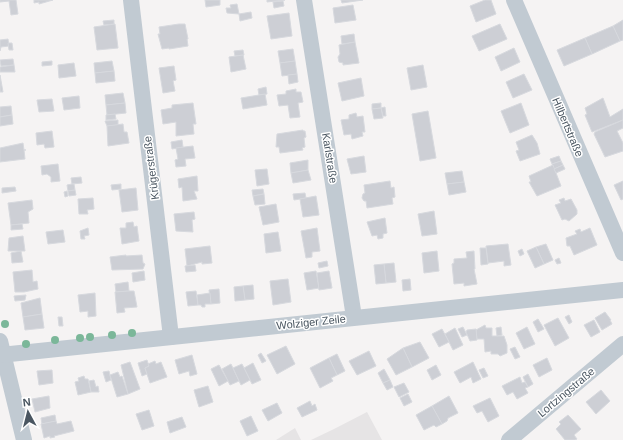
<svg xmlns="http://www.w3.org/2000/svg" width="623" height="440" viewBox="0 0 623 440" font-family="Helvetica,sans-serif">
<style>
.education{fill:#e6e4e5}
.building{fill:#cdcfd5;stroke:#d7d9de}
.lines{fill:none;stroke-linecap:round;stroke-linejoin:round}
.minor{stroke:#c1cad2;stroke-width:16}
.tree{fill:#7bb799}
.labels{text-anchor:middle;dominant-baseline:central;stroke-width:3;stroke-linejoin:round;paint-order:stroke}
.street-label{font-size:11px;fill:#4a5661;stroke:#fff}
</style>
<rect width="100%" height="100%" fill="#f5f3f3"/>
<g class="education">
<polygon points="367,412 382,440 311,440 334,429"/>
<polygon points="295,428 301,440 276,440"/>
</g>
<g class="building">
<polygon points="0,0 16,0 18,14 11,15 9,1 0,2"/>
<polygon points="34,0 53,0 39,4 39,2 34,3"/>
<polygon points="205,0 220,0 220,5 206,7"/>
<polygon points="267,0 285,0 267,2"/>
<polygon points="341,0 363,0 342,3"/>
<polygon points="485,0 491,0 496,14 476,22 470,6"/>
<polygon points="283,1 284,6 274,8 273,2"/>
<polygon points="237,4 239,14 227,13 226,8 231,8 230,5"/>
<polygon points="353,5 356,20 335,23 333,8"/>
<polygon points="251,12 252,18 240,21 239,14"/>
<polygon points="289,13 292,36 271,39 267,16"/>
<polygon points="114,20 114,24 104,25 103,21"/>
<polygon points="623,20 623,40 620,41 613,26"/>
<polygon points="115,24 118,48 97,50 94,27"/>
<polygon points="179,24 185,24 188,39 187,39 188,46 169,49 169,48 162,49 158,34 160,34 159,27"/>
<polygon points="500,24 507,39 479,51 472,36"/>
<polygon points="613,26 620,41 592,54 585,38"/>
<polygon points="354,34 355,42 342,44 341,36"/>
<polygon points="585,38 592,54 564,66 557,50"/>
<polygon points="8,39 9,46 1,47 0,51 0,40"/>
<polygon points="355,42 359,63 343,65 343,63 339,62 338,57 340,54 339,45"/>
<polygon points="8,43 12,43 13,50 9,50"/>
<polygon points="514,48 520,62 501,71 495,57"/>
<polygon points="293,49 295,61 280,63 278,51"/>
<polygon points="243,50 244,55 235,56 234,51"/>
<polygon points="243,55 246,69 231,72 229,57"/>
<polygon points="13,59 14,65 1,66 0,60"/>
<polygon points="52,61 52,65 42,66 42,62"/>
<polygon points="112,61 114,71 95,73 94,63"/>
<polygon points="295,61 297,74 282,76 280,63"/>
<polygon points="74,63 76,76 59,78 58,65"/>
<polygon points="14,65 15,72 0,72 0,67"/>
<polygon points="423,65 427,87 411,90 407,68"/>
<polygon points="174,66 176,80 173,81 175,91 163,93 159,68"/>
<polygon points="114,71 115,81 96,83 95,73"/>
<polygon points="297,74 298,82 289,84 288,75"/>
<polygon points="524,74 532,90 513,98 506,82"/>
<polygon points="0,75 3,92 0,92"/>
<polygon points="361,78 364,96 342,101 338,83"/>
<polygon points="266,87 267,94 259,95 258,89"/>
<polygon points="296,89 296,92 301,92 303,102 298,103 300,117 290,118 288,105 279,106 277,95 286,94 286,91"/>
<polygon points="123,93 125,103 106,105 105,95"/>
<polygon points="265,94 267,105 243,109 241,98"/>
<polygon points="79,96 80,108 64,110 62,98"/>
<polygon points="603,98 610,117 623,109 623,120 592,132 585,115 587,114 585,108"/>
<polygon points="52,99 54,111 39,112 37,100"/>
<polygon points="125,103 126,113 107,115 106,105"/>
<polygon points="193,103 196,124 193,124 194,134 176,136 176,122 163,124 161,110 172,108 172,105"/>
<polygon points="381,103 381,108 372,109 372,104"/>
<polygon points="521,103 529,125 510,133 501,111"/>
<polygon points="11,106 12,115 0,117 0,107"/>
<polygon points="385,107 386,116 383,116 381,108"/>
<polygon points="381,108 383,118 374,119 372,109"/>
<polygon points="428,111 436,158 420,161 412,114"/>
<polygon points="356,113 357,117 363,116 365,132 362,132 363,136 352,139 351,134 344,135 341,120 349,119 349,115"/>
<polygon points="115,114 116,119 106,120 106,115"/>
<polygon points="12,115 13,124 0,126 0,117"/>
<polygon points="118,120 118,125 107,126 105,121"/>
<polygon points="623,120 623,128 617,131 623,143 623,151 605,157 594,134 595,132"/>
<polygon points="123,124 124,132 127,132 129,143 108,146 107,126"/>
<polygon points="303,130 303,131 305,131 306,137 304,138 305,147 302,148 303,150 280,153 279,147 276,147 277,134"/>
<polygon points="52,131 54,147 45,148 44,144 37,145 36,133"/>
<polygon points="532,135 537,143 540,154 520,161 516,151 519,150 516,142"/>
<polygon points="182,140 183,147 172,149 171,142"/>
<polygon points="23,143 24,150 26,150 24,150 25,159 0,162 0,148"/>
<polygon points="193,146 195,158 185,159 186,166 176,167 175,160 178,159 176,148"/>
<polygon points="364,156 366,172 351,174 347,159"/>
<polygon points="559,156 561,161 552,164 550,159"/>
<polygon points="308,160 308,170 291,173 290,163"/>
<polygon points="561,161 563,165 554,169 552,164"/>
<polygon points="58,164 60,181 51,182 51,177 47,174 42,175 41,166"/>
<polygon points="553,165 561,186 537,196 529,182 531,182 529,176"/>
<polygon points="563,165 565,169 556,173 554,169"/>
<polygon points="267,169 269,184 257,186 255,170"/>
<polygon points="308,170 311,180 293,183 291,173"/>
<polygon points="462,171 464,182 447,184 445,173"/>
<polygon points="197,176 198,191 194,191 197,199 183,201 182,187 179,188 178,179"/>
<polygon points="81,177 82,183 72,184 71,178"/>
<polygon points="390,181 391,188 394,187 395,197 392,198 393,204 367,208 366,201 364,201 362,198 363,194 365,193 364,185"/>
<polygon points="623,181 623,199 621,200 614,185"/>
<polygon points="464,182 466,192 449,195 447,184"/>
<polygon points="72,184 74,184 75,190 68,191 67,185"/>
<polygon points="121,184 121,189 112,190 111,185"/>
<polygon points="15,187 16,191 2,193 2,188"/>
<polygon points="136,188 138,210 122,212 119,190"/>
<polygon points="263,189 264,194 253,196 252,190"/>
<polygon points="75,190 76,195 69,196 68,191"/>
<polygon points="67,191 68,196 65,197 64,192"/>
<polygon points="305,193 306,198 294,200 293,194"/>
<polygon points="264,194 265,204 255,205 253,196"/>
<polygon points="316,196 319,215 303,217 300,199"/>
<polygon points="93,198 94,209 87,210 88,214 79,214 78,199"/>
<polygon points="564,198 565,201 571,199 577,210 577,214 569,221 565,219 562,220 555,205 561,203 559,200"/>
<polygon points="32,200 33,209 28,212 29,223 11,225 8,203"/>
<polygon points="276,204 279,222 263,225 259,207"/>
<polygon points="434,211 437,234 422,236 418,214"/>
<polygon points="194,212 195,219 192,220 193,232 176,231 174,214"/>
<polygon points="385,218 387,233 383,234 383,238 378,239 377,235 372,236 367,222"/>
<polygon points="133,222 134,227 137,226 139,241 122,244 120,228 126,228 126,223"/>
<polygon points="22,224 23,229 11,230 11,225"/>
<polygon points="88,228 89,235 84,236 85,239 81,239 80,231"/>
<polygon points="317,228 320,251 312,252 312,257 306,258 301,231"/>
<polygon points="590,228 597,245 574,255 570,246 567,246 566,238 577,234 575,231 580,229 581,232"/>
<polygon points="63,230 65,242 48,244 46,232"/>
<polygon points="278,232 281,251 266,253 264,234"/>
<polygon points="23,236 25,251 8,251 9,238"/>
<polygon points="508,244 511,265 504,266 504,261 488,263 486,246"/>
<polygon points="546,244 553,260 544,264 536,247"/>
<polygon points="210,246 212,263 202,264 202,262 187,266 185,249"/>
<polygon points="536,247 544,264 535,268 527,251"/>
<polygon points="480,248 486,248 488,264 481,265"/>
<polygon points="522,249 524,254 520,256 518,251"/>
<polygon points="21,251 23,262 12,263 11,253"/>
<polygon points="437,251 439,271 424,273 422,253"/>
<polygon points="474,251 475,269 474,269 477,284 464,286 464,283 454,284 452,264 454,263 454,259 467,258 466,252"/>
<polygon points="126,255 126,256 142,255 143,263 145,264 143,269 112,270 110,257"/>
<polygon points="559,258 561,263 557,264 555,260"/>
<polygon points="327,261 328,266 319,268 318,263"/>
<polygon points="394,263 396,282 386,283 384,264"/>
<polygon points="384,264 386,283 376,284 374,265"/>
<polygon points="195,265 196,271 186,272 185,266"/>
<polygon points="32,270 33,282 37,281 38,289 24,292 15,292 13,272"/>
<polygon points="144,271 145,280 133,282 132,273"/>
<polygon points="316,271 319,288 307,290 304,273"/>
<polygon points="329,271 332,288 319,290 317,273"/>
<polygon points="288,279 291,302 273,305 270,281"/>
<polygon points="410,279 411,290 403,291 402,280"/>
<polygon points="128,282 129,291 116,292 115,284"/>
<polygon points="253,285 254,299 245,300 243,286"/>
<polygon points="243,286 245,300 235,301 234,287"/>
<polygon points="219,289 220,303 211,304 209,290"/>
<polygon points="129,291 134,291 137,307 124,308 125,312 117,313 115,292"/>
<polygon points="196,291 198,305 188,306 186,292"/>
<polygon points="95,293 96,316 88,317 88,311 80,312 78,295"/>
<polygon points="210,293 211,304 205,304 205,307 202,307 201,305 198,305 197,295"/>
<polygon points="26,295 25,300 15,301 14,296"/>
<polygon points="40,298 42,314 23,317 21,303"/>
<polygon points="605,312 611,320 610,320 612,324 602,330 595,318"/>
<polygon points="42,314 44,328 25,330 23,317"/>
<polygon points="569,315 572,322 569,324 565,317"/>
<polygon points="58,317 62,317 63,326 59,326"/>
<polygon points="558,318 569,338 555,346 544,325"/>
<polygon points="538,319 544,329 538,332 533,322"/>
<polygon points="594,320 600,332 591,337 584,325"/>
<polygon points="485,325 486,328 492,328 492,336 504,336 507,345 507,353 500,356 498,354 491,354 491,351 485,352 484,339 477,339 476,330"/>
<polygon points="463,327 467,335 462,337 458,329"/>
<polygon points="501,327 502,335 497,336 496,328"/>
<polygon points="527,327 535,344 524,349 516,333"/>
<polygon points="455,328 463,345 453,350 445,334"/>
<polygon points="442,329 449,342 439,347 432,334"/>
<polygon points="476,329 477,340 470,341 466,332 467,330"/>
<polygon points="420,342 429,358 412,367 403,348"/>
<polygon points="286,346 295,364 277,374 267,355"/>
<polygon points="515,347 520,357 515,359 510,349"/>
<polygon points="403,348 412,367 396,375 387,359"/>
<polygon points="369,351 376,366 357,375 349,361"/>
<polygon points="261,353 266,361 262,363 258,355"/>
<polygon points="337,354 345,371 337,375 329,358"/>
<polygon points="192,355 197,374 190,376 189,371 179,374 175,360"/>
<polygon points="329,358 337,375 331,378 333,381 320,388 310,368"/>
<polygon points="547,358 552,370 539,377 533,365"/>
<polygon points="147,360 149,366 145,368 147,374 142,376 138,363"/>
<polygon points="155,361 156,364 161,362 167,377 150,383 145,368 149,366 148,364"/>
<polygon points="130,362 140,389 128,394 121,365"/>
<polygon points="473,362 481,379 473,383 471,377 460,383 454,372"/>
<polygon points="253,363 261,380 252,384 244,368"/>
<polygon points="231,364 239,381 230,385 222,369"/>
<polygon points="242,364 250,380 241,385 233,368"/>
<polygon points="219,365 228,381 219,386 211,369"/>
<polygon points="436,365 441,375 432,380 427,370"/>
<polygon points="484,368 488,376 483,378 479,370"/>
<polygon points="384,369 390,380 383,383 378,373"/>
<polygon points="52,370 53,383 39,385 37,371"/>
<polygon points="109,371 111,380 106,382 103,372"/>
<polygon points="118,372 120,377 122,376 128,394 117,397 110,375"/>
<polygon points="528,374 533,384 528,387 523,377"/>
<polygon points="84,376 85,379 88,379 91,392 78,395 75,382 79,381 78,378"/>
<polygon points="520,377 522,383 525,382 528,387 525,388 528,393 517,399 513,392 507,395 502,386"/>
<polygon points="94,380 96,387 98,386 99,392 91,392 89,381"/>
<polygon points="390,380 393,387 387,390 383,383"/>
<polygon points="404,383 409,392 399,397 394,387"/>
<polygon points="208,386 213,402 199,407 194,390"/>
<polygon points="601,390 610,401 596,414 586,402"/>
<polygon points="408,394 412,402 404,406 400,398"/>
<polygon points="49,396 50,408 35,412 32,399"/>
<polygon points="449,396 458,413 448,418 447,421 442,424 432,406"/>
<polygon points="490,398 499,416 488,422 482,411 477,413 473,406"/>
<polygon points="310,401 312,406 315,404 317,410 302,417 297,408"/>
<polygon points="277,403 282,413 268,421 262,410"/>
<polygon points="432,406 442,424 436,427 434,425 424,430 416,415"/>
<polygon points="149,410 154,426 142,430 136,414"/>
<polygon points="55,415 56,421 42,424 41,418"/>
<polygon points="568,415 581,429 574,435 577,439 575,440 565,440 556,429 561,424 559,422"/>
<polygon points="251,416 258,431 247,436 240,421"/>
<polygon points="182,417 186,427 170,433 167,422"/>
<polygon points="56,421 57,424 71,421 74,431 54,436 55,437 50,438 50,436 44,438 41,424"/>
</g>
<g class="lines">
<g class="minor">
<polyline points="131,0 171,337"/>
<polyline points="304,0 354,317"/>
<polyline points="514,0 623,253"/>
<polyline points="0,341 24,440"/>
<polyline points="0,355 623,290"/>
<polyline points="509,440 623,344"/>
</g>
</g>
<g class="tree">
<circle cx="5" cy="324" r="4"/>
<circle cx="132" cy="333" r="4"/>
<circle cx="112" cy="335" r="4"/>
<circle cx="90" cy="337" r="4"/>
<circle cx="80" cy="338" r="4"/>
<circle cx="55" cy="340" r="4"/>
<circle cx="26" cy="344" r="4"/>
</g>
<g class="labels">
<g class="street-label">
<text transform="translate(568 127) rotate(67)">Hilbertstraße</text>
<text transform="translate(330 158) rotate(81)">Karlstraße</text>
<text transform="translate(151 168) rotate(-97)">Krügerstraße</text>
<text transform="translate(311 322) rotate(-6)">Wolziger Zeile</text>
<text transform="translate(566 392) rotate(-40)">Lortzingstraße</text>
</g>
</g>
<g transform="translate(28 412) rotate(353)" stroke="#ffffff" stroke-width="3" paint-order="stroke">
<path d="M0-3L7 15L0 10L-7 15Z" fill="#4a5661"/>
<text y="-6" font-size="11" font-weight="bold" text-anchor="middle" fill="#4a5661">N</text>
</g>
</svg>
